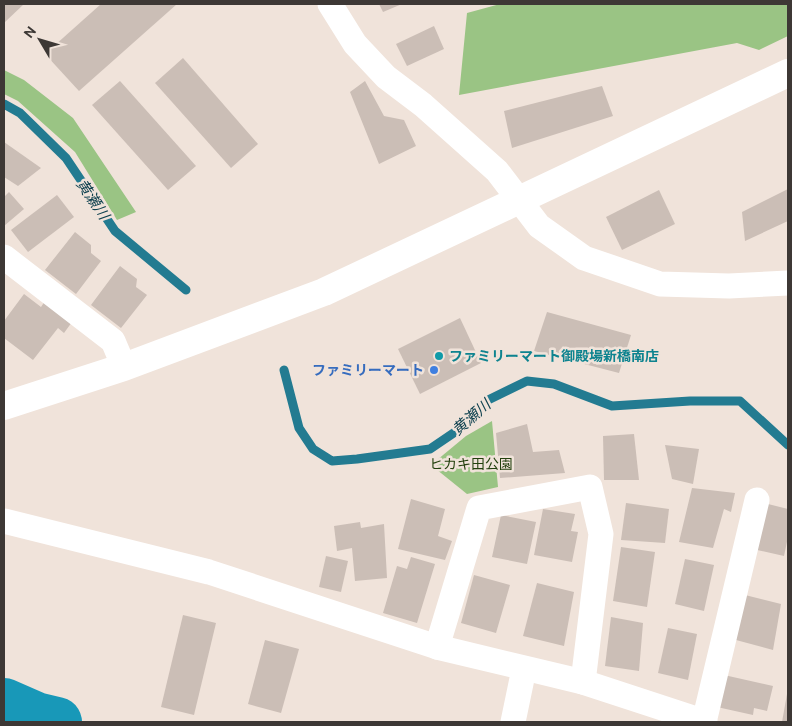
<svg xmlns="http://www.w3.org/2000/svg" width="792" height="726" viewBox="0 0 792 726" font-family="Ubuntu,'Noto Sans JP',sans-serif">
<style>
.green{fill:#9ac484}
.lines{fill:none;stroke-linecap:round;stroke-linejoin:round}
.stream{stroke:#237b91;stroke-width:9}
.river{stroke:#1898b8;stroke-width:50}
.building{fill:#cbbeb6}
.minor{stroke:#fff;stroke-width:25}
.tertiary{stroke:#fff;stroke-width:28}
.culture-dot{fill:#0f9aa8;stroke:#f0e3da;stroke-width:2}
.shop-dot{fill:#3f7fe0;stroke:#f0e3da;stroke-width:2}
.labels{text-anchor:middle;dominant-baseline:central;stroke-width:5;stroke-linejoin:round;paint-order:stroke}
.culture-label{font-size:14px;font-weight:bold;fill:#0d838f;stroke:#f0e3da;text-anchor:start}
.shop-label{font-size:14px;font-weight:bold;fill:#366cbe;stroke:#f0e3da;text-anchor:end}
.park-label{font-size:14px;fill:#23410e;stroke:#f0e3da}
.water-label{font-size:15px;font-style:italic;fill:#0f414f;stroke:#f0e3da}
</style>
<rect width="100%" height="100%" fill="#f0e3da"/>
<g class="green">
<polygon points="500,4 788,4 788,36 759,50 737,43 459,95 467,13"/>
<polygon points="4,70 24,80 73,118 136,212 117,220 75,152 18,101 4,94"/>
<polygon points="492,421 498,487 467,494 431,465 466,436"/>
</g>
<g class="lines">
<g class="stream">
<polyline points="4,104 20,113 66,158 115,231 186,290"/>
<polyline points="284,370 299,428 313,449 332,461 357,459 430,449 458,430 484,402 527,381 554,384 612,406 690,401 740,401 788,445"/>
</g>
<polyline class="river" points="4,703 36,717 57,722"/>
</g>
<g class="building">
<polygon points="4,4 24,4 4,23"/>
<polygon points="101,4 177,4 79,91 45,54"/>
<polygon points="379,4 402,4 383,12"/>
<polygon points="434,26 444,49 407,66 396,44"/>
<polygon points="183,58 258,144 231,168 155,83"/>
<polygon points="120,81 196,166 168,190 92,105"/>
<polygon points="365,81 384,116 404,120 416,146 379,164 350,92"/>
<polygon points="602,86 613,116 512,148 504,111"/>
<polygon points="4,142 41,168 18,186 4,177"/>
<polygon points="788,189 788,221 745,241 742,212"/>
<polygon points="659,190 675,224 622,250 606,217"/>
<polygon points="9,192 24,209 4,226 4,197"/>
<polygon points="57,195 74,217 28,252 11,230"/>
<polygon points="75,232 91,245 91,253 101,261 76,294 45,270"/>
<polygon points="120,266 137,279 136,287 147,295 121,328 91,305"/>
<polygon points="24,294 41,307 45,301 72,322 64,333 58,328 33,360 4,338 4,321"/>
<polygon points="547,312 631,335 619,373 534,351"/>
<polygon points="460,318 481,363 420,394 398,349"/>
<polygon points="527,424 533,452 559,450 565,473 500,478 496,433"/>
<polygon points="634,434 639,480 604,480 603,436"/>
<polygon points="665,445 699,449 693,484 672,479"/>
<polygon points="692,488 735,493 731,512 724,509 713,548 679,542"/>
<polygon points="411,499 445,509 438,536 452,541 445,560 398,549"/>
<polygon points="626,503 669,509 665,543 621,540"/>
<polygon points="768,504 788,509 788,537 784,556 757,550"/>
<polygon points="543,509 575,514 571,531 578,532 572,562 534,555"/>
<polygon points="501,515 536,522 527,564 492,557"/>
<polygon points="360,522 361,528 384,524 387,578 355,581 352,548 337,551 334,526"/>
<polygon points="621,547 655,552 647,607 613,601"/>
<polygon points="326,556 348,561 341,592 319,587"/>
<polygon points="411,557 435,564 417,623 383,613 397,566 407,569"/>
<polygon points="685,559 714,565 704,611 675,604"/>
<polygon points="474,575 510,585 496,633 461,623"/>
<polygon points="537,583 574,592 564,646 523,636"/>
<polygon points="745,595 781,604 773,650 736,640"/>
<polygon points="183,615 216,623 194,715 161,707"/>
<polygon points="611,617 643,623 639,671 605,666"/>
<polygon points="668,628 697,634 688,680 658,673"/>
<polygon points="265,640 299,649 281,713 248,704"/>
<polygon points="724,675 773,686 767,711 754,708 753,715 717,707"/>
<polygon points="787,694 788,722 782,722"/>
</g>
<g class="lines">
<g class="minor">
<polyline points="330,4 355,44 386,77 423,105 497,171 539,226 584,258 660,284 729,286 788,283"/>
<polyline points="4,257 113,341 124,367"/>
<polyline points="4,521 209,572 437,647 583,682 705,722"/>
<polyline points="437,647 479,508 590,487 601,534 583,682"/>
<polyline points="513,722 524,669"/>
<polyline points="704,722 757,500"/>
</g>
<polyline class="tertiary" points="4,406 124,367 324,292 788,73"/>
</g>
<circle class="culture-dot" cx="439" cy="356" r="5"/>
<circle class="shop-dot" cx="434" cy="370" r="5"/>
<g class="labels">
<g class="culture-label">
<text x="449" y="356">ファミリーマート御殿場新橋南店</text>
</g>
<g class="shop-label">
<text x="424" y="370">ファミリーマート</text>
</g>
<g class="park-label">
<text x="471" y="464">ヒカキ田公園</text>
</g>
<g class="water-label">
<text transform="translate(93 199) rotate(56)">黄瀬川</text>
<text transform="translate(471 417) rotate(-41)">黄瀬川</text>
</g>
</g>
<rect width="792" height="726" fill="none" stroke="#3d3835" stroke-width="10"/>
<g transform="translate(40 40) rotate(308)" stroke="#f0e3da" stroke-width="4" paint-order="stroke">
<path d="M0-4L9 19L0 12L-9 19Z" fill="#3d3835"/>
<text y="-8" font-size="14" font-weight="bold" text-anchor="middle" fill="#3d3835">N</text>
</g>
</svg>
